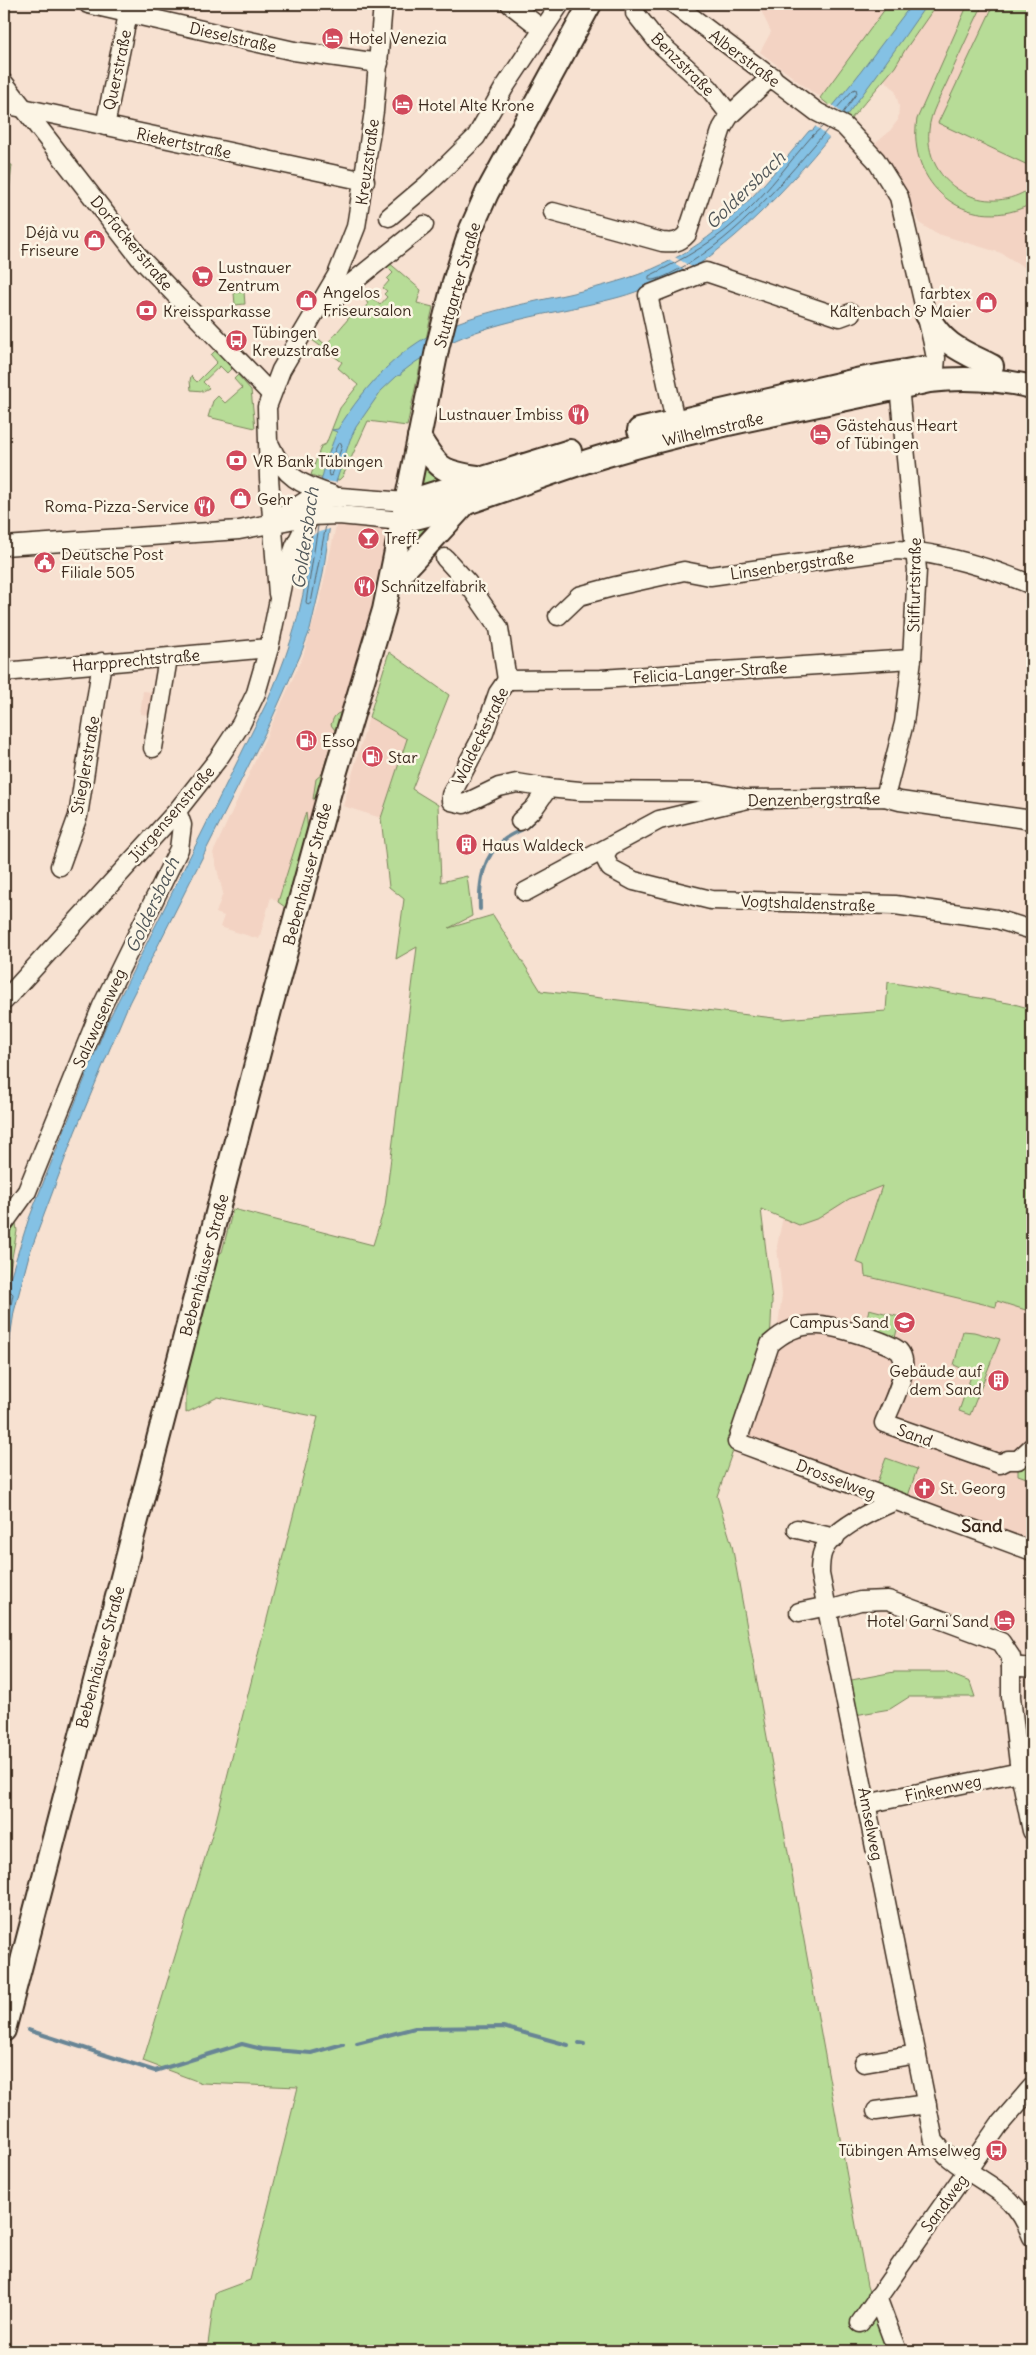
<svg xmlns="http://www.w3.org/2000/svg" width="1036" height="2355" viewBox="0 0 1036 2355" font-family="Delius,sans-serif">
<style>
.built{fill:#f3d3c3}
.green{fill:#b7dc97;stroke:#79835a}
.water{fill:#84c1e4;stroke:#678595}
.pier{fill:#f7e1d1}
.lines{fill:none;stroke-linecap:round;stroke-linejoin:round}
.shore{stroke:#58666d;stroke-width:1}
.stream{stroke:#678595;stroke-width:4}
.minor-casing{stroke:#3b2a1e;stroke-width:21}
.major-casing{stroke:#3b2a1e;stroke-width:26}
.minor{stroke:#fcf5e5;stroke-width:18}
.major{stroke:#fcf5e5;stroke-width:22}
.labels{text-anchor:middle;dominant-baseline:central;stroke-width:5;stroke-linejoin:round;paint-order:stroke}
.street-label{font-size:16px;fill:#3b2a1e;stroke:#fcf5e5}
.poi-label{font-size:16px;fill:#3b2a1e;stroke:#fcf5e5;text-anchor:start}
.water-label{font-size:18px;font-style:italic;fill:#515759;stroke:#fcf5e5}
.neighbourhood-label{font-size:18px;font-weight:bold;fill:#3b2a1e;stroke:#fcf5e5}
</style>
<rect width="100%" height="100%" fill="#f7e1d1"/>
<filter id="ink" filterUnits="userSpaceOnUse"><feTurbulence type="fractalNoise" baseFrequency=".02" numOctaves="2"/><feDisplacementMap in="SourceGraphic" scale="10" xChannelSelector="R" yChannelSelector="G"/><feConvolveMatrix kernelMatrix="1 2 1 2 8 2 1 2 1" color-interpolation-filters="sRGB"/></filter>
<g filter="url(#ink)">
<g class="built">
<polygon points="758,4 1032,4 1032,272 1001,253 935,233 919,223 905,191 875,144 889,132 898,120 899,106 895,90 880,76 822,96 816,95 760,52 771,32"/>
<polygon points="4,286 10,287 4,359"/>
<polygon points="337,521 394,528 343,717 288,909 271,897 259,939 220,927 224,916 216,913 223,893 213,853 303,656 319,603"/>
<polygon points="143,691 162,693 158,716 140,714"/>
<polygon points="369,717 407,739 381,818 343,806"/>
<polygon points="1032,1099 1032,1551 745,1440 775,1348 782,1295 777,1246 793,1168"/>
</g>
<g class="green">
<polygon points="896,4 937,4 905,50 895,67 849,121 820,98 885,9"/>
<path d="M968,4h15c-12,25 -24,51 -35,76 -7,16 -18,33 -19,50 -3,30 15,56 42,66 20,8 44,4 61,-9v21l-5,-2c-61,28 -121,-22 -110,-87z"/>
<polygon points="994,4 1032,4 1032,167 938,123"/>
<polygon points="4,164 12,165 4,234"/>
<polygon points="387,261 421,290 417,303 433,307 407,426 368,421 343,476 339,480 320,478 311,475 321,446 326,444 340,408 358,385 338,368 342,362 312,340 314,335 326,345 354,312 358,315 368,305 362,289 380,305 387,297 384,294 387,291 383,288 389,281 387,279 393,273 384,264"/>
<polygon points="244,292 245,304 235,305 234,293"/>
<polygon points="216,350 232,368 227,373 220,366 203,382 209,388 203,391 191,390 190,381 191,376 197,382 217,362 211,355"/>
<polygon points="238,375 251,390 255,428 208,417 213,401 218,396 225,403 242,388 234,379"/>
<polygon points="425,457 450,481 419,487"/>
<polygon points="432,521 417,537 398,564 406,529"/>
<polygon points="389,652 449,695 412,789 438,805 441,882 467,876 472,916 449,928 493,915 541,991 783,1019 886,1011 888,982 1014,1004 1032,1009 1032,1312 997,1301 996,1307 865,1276 864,1265 856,1262 882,1186 849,1199 819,1218 799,1225 761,1209 772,1301 770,1344 717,1496 732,1545 867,2286 889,2351 207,2351 215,2293 250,2280 298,2087 202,2083 143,2061 215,1825 318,1417 218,1397 186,1413 186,1370 215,1256 222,1252 233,1209 373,1245 385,1206 417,947 396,959 404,899 389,887 381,818 407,739 369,717"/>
<path d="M342,712l1,2 -26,85h-4l3,-20 6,-5 13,-44 -4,-5c2,-6 3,-11 11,-13z"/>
<polygon points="306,812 308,832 288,909 278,902"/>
<polygon points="16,1223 17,1231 4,1300 4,1231"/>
<polygon points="869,1309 900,1317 895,1338 864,1330"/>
<polygon points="963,1331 974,1332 1000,1339 970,1415 959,1411 972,1373 954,1365"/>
<polygon points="1032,1446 1032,1480 1018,1475 1018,1460"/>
<polygon points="886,1458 917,1469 905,1505 873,1493"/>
<polygon points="894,1672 945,1672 970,1682 975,1697 909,1697 890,1709 849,1716 841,1682"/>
</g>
<path class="water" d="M912,4h15c-57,82 -116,166 -192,232 -18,15 -39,33 -62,42 -20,7 -40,16 -61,21 -74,19 -149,23 -211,74v2l-4,1 -16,15 -25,36 -6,13 -14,42 -13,92 -13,56 -10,26 -30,67 -141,280 -54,129 -46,123 -15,57 -10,66v-81l24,-76 79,-198 160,-321c18,-40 32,-81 39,-124 7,-50 11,-100 31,-146l-5,-2 6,-1c28,-45 65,-86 116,-105 73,-28 156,-29 225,-68 54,-30 91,-79 130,-125l4,-1 43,-52z"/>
<g class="pier">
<polygon points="831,104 848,118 830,139 814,125"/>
<polygon points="673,256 695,269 689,272 667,259"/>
<polygon points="319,480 338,483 333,528 316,533 310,538"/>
</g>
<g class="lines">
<g class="shore">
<polyline points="835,110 853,90 856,89 857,93 842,114"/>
<path d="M823,126l-11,10c-22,25 -42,53 -66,76 -28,28 -62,47 -97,64v4c9,1 23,-7 32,-12 60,-34 103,-88 147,-139"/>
<path d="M341,443l1,3 -10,29 -3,1c-3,-9 5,-24 9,-32z"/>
<polyline points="318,526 306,602 308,605 311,603 326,525"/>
<polyline points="4,1294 11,1292 13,1294 4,1344"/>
</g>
<g class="stream">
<path d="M480,909c-1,-26 2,-53 25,-70 14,-10 23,-9 33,-25"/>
<polyline points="28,2030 155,2071 242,2044 262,2049 311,2053 343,2044"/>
<polyline points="357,2043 415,2028 503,2027 568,2045"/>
<polyline points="579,2043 584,2044"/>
</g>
<defs>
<g id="minor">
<polyline points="88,4 294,51 379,63"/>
<polyline points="510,4 542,29"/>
<polyline points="674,4 817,112 844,126 876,160 899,197 932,339 936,358 934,380"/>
<polyline points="635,13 657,41 709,88 730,115"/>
<polyline points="4,83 140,258 271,394"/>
<polyline points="4,104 365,181"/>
<polyline points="105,126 128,14"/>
<path d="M553,212l109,30c11,1 17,1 25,-8l35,-106 8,-13 42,-39"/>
<polyline points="389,217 428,184 476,137 504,88 560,4"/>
<polyline points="328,306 343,290 424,225"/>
<polyline points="675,421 648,295 706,272 840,317 851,313"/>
<path d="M270,445c14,32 31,40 63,50"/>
<polyline points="279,518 307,500 340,497 406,502"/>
<polyline points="4,546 239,530 310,516 339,515 402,521"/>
<polyline points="445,558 467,582 499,628 507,680"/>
<polyline points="278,594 269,478 267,407 281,370 337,275 356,227 374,111 383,4"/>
<path d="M558,616l21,-20 37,-10 68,-15 26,5 187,-26c41,2 97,19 135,35"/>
<polyline points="4,672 269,648"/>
<polyline points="507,680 498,693 484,733 451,795 451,801 464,804 499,787 517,783 548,788 580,791 709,792 742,798"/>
<polyline points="507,680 601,679 912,659"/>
<polyline points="153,748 168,658"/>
<polyline points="885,797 904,723 912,659 917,570 898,376"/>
<polyline points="520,821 534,808 548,788"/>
<polyline points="609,848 604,856 610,868 634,881 711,900 895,905 996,919 1032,930"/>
<polyline points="60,866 78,816 102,662"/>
<polyline points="525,892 659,820 748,799 885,797 900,801 1032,820"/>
<polyline points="4,1001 177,811 218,759 241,724 256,693 269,648 283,580 295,546 310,516"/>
<polyline points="4,1223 27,1191 102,1006 179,849 182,825 177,811"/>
<path d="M1032,1447l-14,13h-10l-8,4 -116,-41c6,-15 22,-45 19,-62 0,-3 -2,-8 -4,-10 -12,-10 -64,-25 -80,-26 -19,-1 -36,7 -49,19l-33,98 295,109"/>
<path d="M895,1501c-21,9 -62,28 -72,50 -3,7 -3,16 -3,23l114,567c5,6 10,12 16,17 36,29 64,31 82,79"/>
<polyline points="797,1529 835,1538"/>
<polyline points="829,1610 860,1601 888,1600 1001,1642 1011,1657 1011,1697 1020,1772 1032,1831"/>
<polyline points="799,1612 828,1606"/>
<polyline points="1011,1666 1032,1668"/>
<polyline points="866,1804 1020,1772"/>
<polyline points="864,2063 917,2054"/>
<polyline points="876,2111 927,2104"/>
<polyline points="877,2297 897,2351"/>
<polyline points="860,2323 999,2125 1032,2087"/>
</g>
<g id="major">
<path d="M927,315c17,31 35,36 65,51"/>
<polyline points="639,430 861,379 922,368"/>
<path d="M419,437c19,31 22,35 58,40"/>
<polyline points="406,502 570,451"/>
<path d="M402,521c69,-15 134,-45 202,-65 106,-32 217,-50 325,-75 35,-4 70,-2 103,6"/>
<polyline points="389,587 464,505"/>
<polyline points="4,2030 270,1010 330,791 384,610 438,345 454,282 471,229 487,193 590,4"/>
</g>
</defs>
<use href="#minor" class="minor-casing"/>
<use href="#major" class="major-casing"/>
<use href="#minor" class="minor"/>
<use href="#major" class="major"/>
</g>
</g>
<defs>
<symbol id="hotel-disc" viewBox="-11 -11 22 22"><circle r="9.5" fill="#d1495b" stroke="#fcf5e5"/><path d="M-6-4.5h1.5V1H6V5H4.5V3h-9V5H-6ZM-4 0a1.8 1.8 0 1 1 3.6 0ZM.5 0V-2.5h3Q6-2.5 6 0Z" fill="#fff"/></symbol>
<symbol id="shop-disc" viewBox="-11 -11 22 22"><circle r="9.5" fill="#d1495b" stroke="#fcf5e5"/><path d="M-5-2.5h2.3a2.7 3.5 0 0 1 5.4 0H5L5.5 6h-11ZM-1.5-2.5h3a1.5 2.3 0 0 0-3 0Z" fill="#fff"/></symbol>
<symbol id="supermarket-disc" viewBox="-11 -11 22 22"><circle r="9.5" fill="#d1495b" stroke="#fcf5e5"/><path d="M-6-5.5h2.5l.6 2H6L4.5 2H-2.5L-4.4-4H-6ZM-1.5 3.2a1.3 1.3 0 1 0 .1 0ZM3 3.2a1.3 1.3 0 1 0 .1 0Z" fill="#fff"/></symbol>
<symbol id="bank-disc" viewBox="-11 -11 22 22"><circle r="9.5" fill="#d1495b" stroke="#fcf5e5"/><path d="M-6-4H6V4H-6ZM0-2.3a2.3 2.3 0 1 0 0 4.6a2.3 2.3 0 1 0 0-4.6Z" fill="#fff"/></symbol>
<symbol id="bus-disc" viewBox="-11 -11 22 22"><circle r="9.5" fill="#d1495b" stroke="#fcf5e5"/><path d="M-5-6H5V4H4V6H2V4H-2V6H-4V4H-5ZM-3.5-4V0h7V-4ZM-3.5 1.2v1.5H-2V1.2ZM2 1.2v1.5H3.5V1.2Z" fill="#fff"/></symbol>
<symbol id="restaurant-disc" viewBox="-11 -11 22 22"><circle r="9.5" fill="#d1495b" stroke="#fcf5e5"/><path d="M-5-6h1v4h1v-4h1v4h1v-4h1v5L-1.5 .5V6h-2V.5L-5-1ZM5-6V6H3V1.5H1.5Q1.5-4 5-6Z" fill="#fff"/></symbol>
<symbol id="bar-disc" viewBox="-11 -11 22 22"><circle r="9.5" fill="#d1495b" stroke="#fcf5e5"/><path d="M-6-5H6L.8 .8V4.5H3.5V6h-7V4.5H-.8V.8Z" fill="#fff"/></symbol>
<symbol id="civic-disc" viewBox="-11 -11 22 22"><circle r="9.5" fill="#d1495b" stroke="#fcf5e5"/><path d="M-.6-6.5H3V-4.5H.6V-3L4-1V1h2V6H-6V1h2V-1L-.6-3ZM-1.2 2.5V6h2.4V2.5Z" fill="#fff"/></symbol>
<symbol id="fuel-disc" viewBox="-11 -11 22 22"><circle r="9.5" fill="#d1495b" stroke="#fcf5e5"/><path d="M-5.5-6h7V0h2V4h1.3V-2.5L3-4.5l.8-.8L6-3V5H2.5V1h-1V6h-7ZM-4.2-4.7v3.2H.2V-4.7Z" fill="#fff"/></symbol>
<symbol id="building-disc" viewBox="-11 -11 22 22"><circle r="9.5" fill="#d1495b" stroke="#fcf5e5"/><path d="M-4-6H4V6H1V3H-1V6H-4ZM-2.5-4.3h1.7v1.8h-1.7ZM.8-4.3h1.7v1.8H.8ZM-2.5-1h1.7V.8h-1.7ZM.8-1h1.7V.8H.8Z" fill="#fff"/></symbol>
<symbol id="university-disc" viewBox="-11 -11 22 22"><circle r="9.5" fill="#d1495b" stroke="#fcf5e5"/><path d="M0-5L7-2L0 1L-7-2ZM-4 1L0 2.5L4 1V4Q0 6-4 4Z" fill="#fff"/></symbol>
<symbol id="church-disc" viewBox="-11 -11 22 22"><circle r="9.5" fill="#d1495b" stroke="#fcf5e5"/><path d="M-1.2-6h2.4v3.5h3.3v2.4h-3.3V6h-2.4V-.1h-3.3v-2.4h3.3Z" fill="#fff"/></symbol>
</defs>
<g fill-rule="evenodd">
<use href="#hotel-disc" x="320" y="26" width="25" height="25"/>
<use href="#hotel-disc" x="390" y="92" width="25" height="25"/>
<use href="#shop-disc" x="82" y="228" width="25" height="25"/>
<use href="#supermarket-disc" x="190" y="264" width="25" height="25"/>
<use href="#shop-disc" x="294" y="288" width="25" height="25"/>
<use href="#shop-disc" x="974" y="290" width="25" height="25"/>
<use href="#bank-disc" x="134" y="298" width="25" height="25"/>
<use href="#bus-disc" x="224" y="328" width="25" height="25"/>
<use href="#restaurant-disc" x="566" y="402" width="25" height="25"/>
<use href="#hotel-disc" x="808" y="422" width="25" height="25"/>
<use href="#bank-disc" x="224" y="448" width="25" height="25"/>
<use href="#shop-disc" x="228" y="486" width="25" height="25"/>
<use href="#restaurant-disc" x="192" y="494" width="25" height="25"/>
<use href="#bar-disc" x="356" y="526" width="25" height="25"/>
<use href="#civic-disc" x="32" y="550" width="25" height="25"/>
<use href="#restaurant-disc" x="352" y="574" width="25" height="25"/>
<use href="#fuel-disc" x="294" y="728" width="25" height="25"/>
<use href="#fuel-disc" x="360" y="744" width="25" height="25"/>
<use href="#building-disc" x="454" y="832" width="25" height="25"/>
<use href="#university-disc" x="892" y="1310" width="25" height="25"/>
<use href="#building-disc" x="986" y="1368" width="25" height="25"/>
<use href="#church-disc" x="912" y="1476" width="25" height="25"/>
<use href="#hotel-disc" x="992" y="1608" width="25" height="25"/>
<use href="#bus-disc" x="984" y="2138" width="25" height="25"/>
</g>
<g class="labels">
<g class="street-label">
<text transform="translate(233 37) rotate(13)">Dieselstraße</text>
<text transform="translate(745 58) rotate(37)">Alberstraße</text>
<text transform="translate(683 64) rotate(45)">Benzstraße</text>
<text transform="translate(117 70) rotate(-78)">Querstraße</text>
<text transform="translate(184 143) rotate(12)">Riekertstraße</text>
<text transform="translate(367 162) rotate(-82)">Kreuzstraße</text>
<text transform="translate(132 243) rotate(50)">Dorfackerstraße</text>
<text transform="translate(457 285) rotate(-74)">Stuttgarter Straße</text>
<text transform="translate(713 429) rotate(-13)">Wilhelmstraße</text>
<text transform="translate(792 565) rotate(-8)">Linsenbergstraße</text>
<text transform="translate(914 585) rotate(-89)">Stiffurtstraße</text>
<text transform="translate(136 660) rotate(-5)">Harpprechtstraße</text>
<text transform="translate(710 672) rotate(-4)">Felicia-Langer-Straße</text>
<text transform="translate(480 736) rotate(-64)">Waldeckstraße</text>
<text transform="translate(85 765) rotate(-80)">Stieglerstraße</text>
<text transform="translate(814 799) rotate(-1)">Denzenbergstraße</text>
<text transform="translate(171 814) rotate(-49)">Jürgensenstraße</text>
<text transform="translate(307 874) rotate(-75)">Bebenhäuser Straße</text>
<text transform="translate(808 903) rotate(2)">Vogtshaldenstraße</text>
<text transform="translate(99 1018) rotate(-66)">Salzwasenweg</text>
<text transform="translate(204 1265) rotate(-75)">Bebenhäuser Straße</text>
<text transform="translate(915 1435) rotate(20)">Sand</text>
<text transform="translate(836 1479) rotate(21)">Drosselweg</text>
<text transform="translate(100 1657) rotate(-75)">Bebenhäuser Straße</text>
<text transform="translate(943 1788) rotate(-12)">Finkenweg</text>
<text transform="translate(871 1824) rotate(79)">Amselweg</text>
<text transform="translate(944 2203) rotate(-54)">Sandweg</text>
</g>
<g class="poi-label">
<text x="349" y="38">Hotel Venezia</text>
<text x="418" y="105">Hotel Alte Krone</text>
<text x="79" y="232" text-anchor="end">Déjà vu<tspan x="79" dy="18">Friseure</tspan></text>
<text x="218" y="267">Lustnauer<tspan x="218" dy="18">Zentrum</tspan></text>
<text x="323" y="292">Angelos<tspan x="323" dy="18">Friseursalon</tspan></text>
<text x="971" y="293" text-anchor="end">farbtex<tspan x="971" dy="18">Kaltenbach &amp; Maier</tspan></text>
<text x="163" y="311">Kreissparkasse</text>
<text x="252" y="332">Tübingen<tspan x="252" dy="18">Kreuzstraße</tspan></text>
<text x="563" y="414" text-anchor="end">Lustnauer Imbiss</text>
<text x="836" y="425">Gästehaus Heart<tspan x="836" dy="18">of Tübingen</tspan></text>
<text x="253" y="461">VR Bank Tübingen</text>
<text x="257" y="499">Gehr</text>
<text x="189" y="506" text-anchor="end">Roma-Pizza-Service</text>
<text x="384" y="538">Treff.</text>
<text x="61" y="554">Deutsche Post<tspan x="61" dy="18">Filiale 505</tspan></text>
<text x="381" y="586">Schnitzelfabrik</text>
<text x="322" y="741">Esso</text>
<text x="388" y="757">Star</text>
<text x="482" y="845">Haus Waldeck</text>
<text x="889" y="1322" text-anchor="end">Campus Sand</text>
<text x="982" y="1371" text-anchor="end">Gebäude auf<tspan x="982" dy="18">dem Sand</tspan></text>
<text x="940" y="1488">St. Georg</text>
<text x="989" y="1621" text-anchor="end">Hotel Garni Sand</text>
<text x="981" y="2150" text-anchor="end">Tübingen Amselweg</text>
</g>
<g class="water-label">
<text transform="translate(745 190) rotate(-44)">Goldersbach</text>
<text transform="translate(305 538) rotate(-82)">Goldersbach</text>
<text transform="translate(152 905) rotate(-65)">Goldersbach</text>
</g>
<g class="neighbourhood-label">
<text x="982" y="1525">Sand</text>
</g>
</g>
<rect width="1036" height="2355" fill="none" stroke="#fcf5e5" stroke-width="20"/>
<rect x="10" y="10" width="1016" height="2335" fill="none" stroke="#3b2a1e" stroke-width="2" filter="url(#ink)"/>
</svg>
